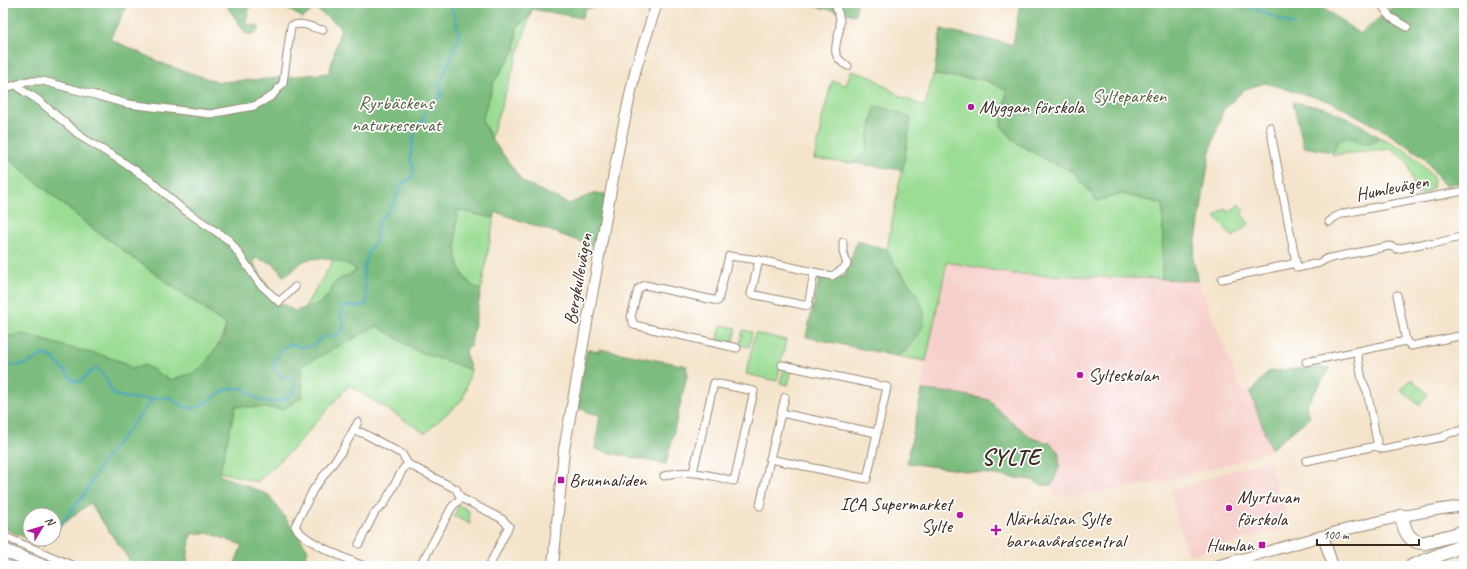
<svg xmlns="http://www.w3.org/2000/svg" width="1467" height="569" viewBox="0 0 1467 569" font-family="Caveat,sans-serif">
<style>
.built{fill:#f7d0cc}
.green{fill:#9bdd94;stroke:#6b8459}
.forest{fill:#7cbc7e;stroke:#5c734e;fill-rule:evenodd}
.lines{fill:none;stroke-linecap:round;stroke-linejoin:round}
.stream{stroke:#46a7c5;stroke-width:2}
.street-casing{stroke:#988774;stroke-width:9}
.secondary-casing{stroke:#988774;stroke-width:12}
.highway-casing{stroke:#988774;stroke-width:15}
.street{stroke:#fff;stroke-width:7}
.secondary{stroke:#fff;stroke-width:10}
.highway{stroke:#fff;stroke-width:13}
.poi-dot{fill:#b5179e;stroke:#fff;stroke-width:1.5}
.labels{text-anchor:middle;dominant-baseline:central;stroke-width:3.5;stroke-linejoin:round;paint-order:stroke}
.park-label{font-size:19px;fill:#586041;stroke:#fff}
.poi-label{font-size:19px;fill:#3b2a1e;stroke:#fff;text-anchor:start}
.street-label{font-size:19px;fill:#3b2a1e;stroke:#fff}
.district-label{font-size:23px;font-weight:bold;letter-spacing:1px;fill:#3b2a1e;stroke:#fff}
</style>
<rect width="100%" height="100%" fill="#fff"/>
<filter id="ink" filterUnits="userSpaceOnUse"><feTurbulence type="fractalNoise" baseFrequency=".025" numOctaves="2"/><feDisplacementMap in="SourceGraphic" scale="8" xChannelSelector="R" yChannelSelector="G"/><feConvolveMatrix kernelMatrix="1 2 1 2 8 2 1 2 1" color-interpolation-filters="sRGB"/></filter>
<filter id="wash" filterUnits="userSpaceOnUse"><feTurbulence type="fractalNoise" baseFrequency=".012" numOctaves="4" result="noise"/><feDisplacementMap in="SourceGraphic" scale="16" xChannelSelector="R" yChannelSelector="G"/><feGaussianBlur stdDeviation="0.9" result="paint"/><feColorMatrix in="noise" values="0 0 0 0 0 0 0 0 0 0 0 0 0 0 0 0 0 1.4 0 .05"/><feComposite in="paint" operator="in"/></filter>
<g filter="url(#wash)">
<rect width="100%" height="100%" fill="#f4e4cb"/>
<g class="built">
<polygon points="946,262 1014,274 1198,281 1242,392 1250,392 1271,449 1267,452 1236,462 1161,482 1104,492 1054,496 1052,485 1059,467 1050,443 1034,439 998,410 990,400 954,393 922,390 926,361"/>
<polygon points="1268,460 1290,526 1191,555 1187,553 1170,490"/>
</g>
<g class="green">
<polygon points="530,16 491,138 482,120 494,82 515,50 517,26"/>
<polygon points="851,71 872,77 901,97 925,106 933,75 986,80 1007,91 1001,125 1046,160 1073,171 1097,201 1122,194 1164,204 1162,279 1014,274 947,262 926,361 896,356 907,351 907,280 889,257 887,249 911,118 872,117 866,150 853,163 814,159 822,127 820,126 832,81 846,85"/>
<path d="M490,77l-67,225 42,50 6,18 -8,29 -38,34 -76,-48 -54,62 -38,35 -254,-68v-260l89,74 134,97c-4,15 -18,42 -33,48l12,-2 91,-50 48,-78z"/>
<path d="M1379,137c29,13 35,18 55,42l-1,9 -10,6 -7,1 -9,-34 -15,-12c-20,3 -39,3 -59,6 -2,-12 11,-21 22,-16 2,1 3,4 5,4 6,3 13,0 18,-3z"/>
<polygon points="1239,204 1244,210 1241,213 1249,224 1233,237 1215,217 1225,208 1229,213"/>
<path d="M457,210l37,8 -13,72c-31,-11 -25,-53 -24,-80z"/>
<polygon points="721,325 736,328 733,343 718,340"/>
<polygon points="743,330 752,332 749,347 740,345"/>
<polygon points="755,333 786,340 777,381 746,374"/>
<polygon points="784,368 792,370 788,385 780,383"/>
<polygon points="1411,379 1428,394 1419,405 1401,390"/>
<polygon points="459,505 469,511 470,524 454,516"/>
</g>
<g class="forest">
<path d="M3,3h125l-18,36 56,26 52,17 50,-3 61,-6 12,-46 -26,-19 -12,10 -17,-10 1,-5h322l-3,2 -21,4 -3,9 -50,-9 -2,7 -13,10 -2,24 -21,32 -12,38 9,18 32,44 46,22 26,-11 11,1 -7,54 -103,-36 -2,6 -37,-8c-1,28 -7,68 24,80l-10,54 -6,8 6,18 -56,-20 -38,-24 -74,39 -1,31 -18,13 -48,-3 -17,69 50,20 39,55 -6,16h-68l8,-21 -33,-12 -18,1 -5,32h-53l-43,-63 -36,28v-16h-24v24h13l-5,4 -35,-15v-191l20,-3 48,14 30,7 25,8 5,6 14,-4 25,15 29,-9 24,-32 3,-14 -134,-97 -89,-74zM256,258l18,6 10,13c9,-4 14,-14 22,-17 11,-4 41,1 49,9v3l-20,10 -8,15 -8,7 -24,7 -18,-10 -24,-39z"/>
<path d="M225,3h25l-4,20 3,2 9,1 1,3c-3,6 -7,5 -13,5z"/>
<polygon points="800,3 857,3 855,15"/>
<polygon points="1020,3 1316,3 1360,34 1397,3 1464,3 1464,182 1444,185 1424,157 1383,130 1332,102 1265,83 1245,89 1223,110 1210,152 1193,259 1198,281 1162,279 1163,204 1122,194 1097,201 1073,171 1046,160 1015,142 1001,125 1007,91 986,80 934,75 941,29 1013,45"/>
<path d="M1293,102l33,6 31,15 21,13c-2,7 -12,10 -19,7 -2,-1 -3,-3 -5,-4 -5,-2 -11,0 -16,2l-5,11 -29,-5z"/>
<polygon points="875,106 886,108 911,118 903,170 853,163 866,150"/>
<path d="M857,241l30,8c7,27 49,49 34,81 -6,13 -12,19 -25,26l-90,-19 14,-61 15,3 10,-3z"/>
<polygon points="587,349 599,352 599,349 687,366 686,371 688,372 666,464 601,451 595,448 600,415 586,412 586,410 577,408"/>
<polygon points="1306,368 1330,368 1306,406 1310,417 1271,449 1250,392 1252,391 1268,372"/>
<polygon points="922,390 954,393 990,400 998,410 1016,425 1034,439 1050,443 1059,453 1059,467 1052,485 1042,485 1032,480 907,463"/>
</g>
<g class="lines">
<g class="stream">
<polyline points="1241,3 1294,25"/>
<path d="M3,342l5,5 -3,16c14,7 28,-2 39,-9l9,4 20,22 6,2 18,-15 10,14 6,13c16,7 39,5 56,3 33,27 35,-2 61,-8 4,-1 9,-1 13,-1 6,6 13,11 21,13 15,4 37,-6 29,-23l-12,-2 -7,-7c1,-13 5,-19 16,-25l13,3 9,-1 11,-9 12,-1 8,-7 1,-8 -3,-4v-7l5,-4h18l3,-3 -4,-31 6,-22 7,-9 2,-19c13,-10 19,-23 23,-38l10,-5 3,-10 -4,-9 5,-31 7,-8 7,-16 13,-10 -3,-9 20,-49 -2,-13 -7,-21"/>
<polyline points="54,533 86,492 102,463 153,399"/>
<polyline points="42,547 49,539"/>
</g>
</g>
</g>
<g filter="url(#ink)">
<g class="lines">
<defs>
<g id="street">
<path d="M834,3c3,6 6,12 6,18 1,19 -15,33 8,45"/>
<polyline points="1381,3 1390,17 1407,27"/>
<path d="M17,85c4,7 15,10 21,15l45,38 35,21 33,22 29,26 50,34 29,42 20,19 16,-15"/>
<path d="M3,89l24,-8h16l85,23 82,10 44,-8 18,-10 11,-13 8,-57c12,-5 20,2 32,4"/>
<polyline points="1270,127 1297,268 1319,263 1326,259 1390,246 1397,249 1426,243 1433,244 1464,236"/>
<polyline points="1329,222 1335,217 1344,213 1464,191"/>
<polyline points="759,260 751,294 808,306 814,273"/>
<polyline points="1222,279 1296,263"/>
<polyline points="1397,295 1406,341"/>
<polyline points="737,348 634,325 631,317 638,289 645,285 718,301 729,256 759,260 832,276 843,269 847,264 843,252 843,242"/>
<polyline points="1357,351 1362,380 1367,391 1378,447"/>
<polyline points="1306,362 1406,341 1411,346 1464,335"/>
<polyline points="781,413 877,433"/>
<path d="M358,422l-16,29 -29,39 -18,36c8,16 52,33 69,40"/>
<polyline points="353,431 363,433 402,454 408,464 403,469 384,504 375,512 359,544"/>
<polyline points="770,459 785,397"/>
<polyline points="1306,461 1376,446 1383,449 1443,437 1449,433 1464,430"/>
<polyline points="408,464 452,487 456,489 461,498 452,507 420,566"/>
<path d="M664,476c23,-8 48,0 70,5l20,-90 -40,-8 -21,89"/>
<polyline points="461,498 502,519 509,526 489,566"/>
<polyline points="760,506 770,459 867,479 887,387 782,365"/>
<polyline points="3,536 74,566"/>
</g>
<g id="secondary">
<polyline points="1323,536 1333,566"/>
<polyline points="553,566 564,450 618,151 636,68 657,3"/>
<path d="M1216,566c82,-22 163,-50 248,-60"/>
</g>
<g id="highway">
<path d="M1402,516c2,14 6,26 22,27l40,-11"/>
<polyline points="3,550 42,566"/>
<polyline points="1412,566 1464,545"/>
<polyline points="1462,566 1464,565"/>
</g>
</defs>
<use href="#street" class="street-casing"/>
<use href="#secondary" class="secondary-casing"/>
<use href="#highway" class="highway-casing"/>
<use href="#street" class="street"/>
<use href="#secondary" class="secondary"/>
<use href="#highway" class="highway"/>
</g>
</g>
<g class="poi-dot">
<circle cx="971" cy="107" r="4"/>
<circle cx="1080" cy="375" r="4"/>
<rect x="557" y="476" width="8" height="8" rx="2"/>
<circle cx="1229" cy="508" r="4"/>
<circle cx="960" cy="515" r="4"/>
<path d="M994 524h4v4h4v4h-4v4h-4v-4h-4v-4h4z"/>
<rect x="1258" y="541" width="8" height="8" rx="2"/>
</g>
<g class="labels">
<g class="park-label">
<text x="1129" y="96">Sylteparken</text>
<text x="396" y="103">Ryrbäckens<tspan x="396" dy="22">naturreservat</tspan></text>
</g>
<g class="poi-label">
<text x="979" y="107">Myggan förskola</text>
<text x="1088" y="375">Sylteskolan</text>
<text x="569" y="480">Brunnaliden</text>
<text x="1237" y="497">Myrtuvan<tspan x="1237" dy="22">förskola</tspan></text>
<text x="952" y="504" text-anchor="end">ICA Supermarket<tspan x="952" dy="22">Sylte</tspan></text>
<text x="1005" y="519">Närhälsan Sylte<tspan x="1005" dy="22">barnavårdscentral</tspan></text>
<text x="1254" y="545" text-anchor="end">Humlan</text>
</g>
<g class="street-label">
<text transform="translate(1392 188) rotate(-11)">Humlevägen</text>
<text transform="translate(578 279) rotate(-80)">Bergkullevägen</text>
</g>
<g class="district-label">
<text x="1011" y="457">SYLTE</text>
</g>
</g>
<rect width="1467" height="569" fill="none" stroke="#fff" stroke-width="16"/>
<g transform="translate(42 527) rotate(52)"><circle r="19" fill="#ffffff" stroke="#b1aaa5"/>
<path d="M0-3L7 15L0 10L-7 15Z" fill="#b5179e"/>
<text y="-6" font-size="11" font-weight="bold" text-anchor="middle" fill="#3b2a1e">N</text>
</g>
<path d="M1317 539v6h102v-6" fill="none" stroke="#3b2a1e" stroke-width="2"/>
<text x="1323" y="539" font-size="12" fill="#3b2a1e" stroke="#ffffff" stroke-width="3" paint-order="stroke">100 m</text>
</svg>
